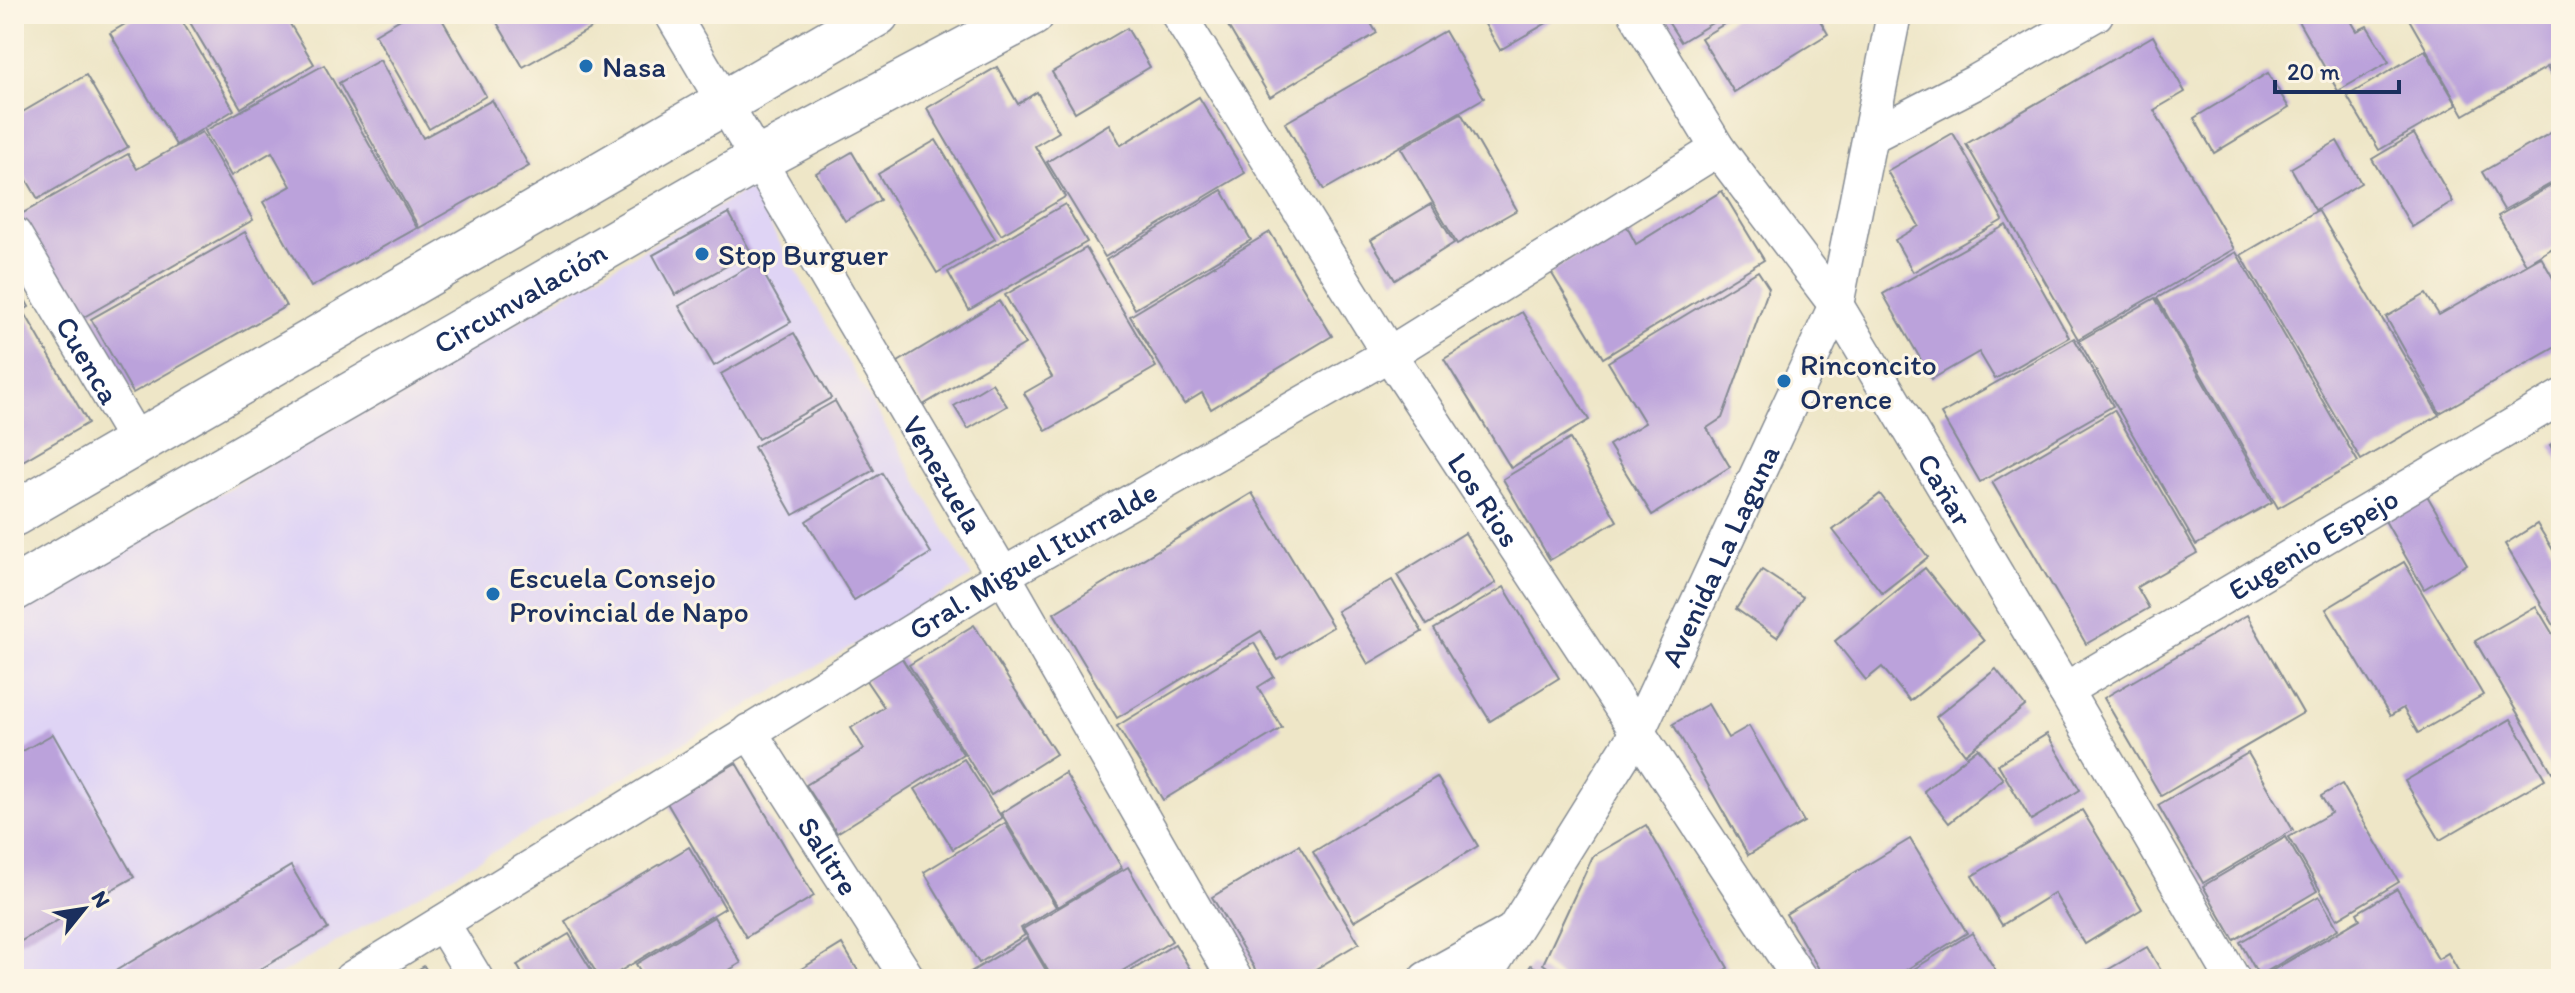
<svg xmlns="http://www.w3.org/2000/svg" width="2575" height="993" viewBox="0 0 2575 993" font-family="Itim,sans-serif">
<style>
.built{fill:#dfd4f5}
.building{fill:#bba2db}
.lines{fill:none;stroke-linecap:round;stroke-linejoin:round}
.street-casing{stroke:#848a92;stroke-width:37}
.secondary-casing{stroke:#848a92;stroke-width:47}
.street{stroke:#fff;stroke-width:34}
.secondary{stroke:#fff;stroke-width:44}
.poi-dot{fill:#1f6fb2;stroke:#fcf5e5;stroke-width:3}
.labels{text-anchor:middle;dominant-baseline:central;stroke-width:6;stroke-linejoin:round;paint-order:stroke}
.poi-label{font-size:30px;fill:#1b2f5e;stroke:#fcf5e5;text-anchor:start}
.street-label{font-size:30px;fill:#1b2f5e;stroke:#fcf5e5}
</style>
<rect width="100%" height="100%" fill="#fcf5e5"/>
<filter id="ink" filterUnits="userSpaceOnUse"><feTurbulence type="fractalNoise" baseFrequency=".0125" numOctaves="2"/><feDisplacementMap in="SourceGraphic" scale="16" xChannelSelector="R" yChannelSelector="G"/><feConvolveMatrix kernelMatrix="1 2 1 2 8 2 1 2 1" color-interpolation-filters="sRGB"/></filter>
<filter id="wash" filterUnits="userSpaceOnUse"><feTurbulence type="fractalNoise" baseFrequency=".006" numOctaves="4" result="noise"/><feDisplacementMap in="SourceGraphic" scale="32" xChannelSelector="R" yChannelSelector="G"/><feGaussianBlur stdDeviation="1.8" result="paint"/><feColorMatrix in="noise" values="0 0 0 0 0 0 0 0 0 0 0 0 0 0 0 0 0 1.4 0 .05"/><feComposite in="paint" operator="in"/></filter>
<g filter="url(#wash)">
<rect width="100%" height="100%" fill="#eee6c7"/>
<polygon class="built" points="749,189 972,577 272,979 14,979 14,612"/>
<g id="blocks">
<g class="building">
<polygon points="142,14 178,14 234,110 176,145 110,33"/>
<polygon points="185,14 284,14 314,64 241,108"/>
<polygon points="409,14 439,14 486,96 429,129 375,34"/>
<polygon points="492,14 616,14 523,67"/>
<polygon points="1221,14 1365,14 1377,33 1270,97"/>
<polygon points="1479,14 1562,14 1500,50"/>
<polygon points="1663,14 1727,14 1681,42"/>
<polygon points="1741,14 1816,14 1828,34 1734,92 1701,38"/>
<polygon points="2294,14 2347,14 2357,31 2367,26 2389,62 2338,91"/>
<polygon points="2406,14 2561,14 2561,59 2464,115"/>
<polygon points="1127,28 1150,67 1075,112 1052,72"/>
<polygon points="1445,31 1484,98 1324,190 1285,123"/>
<polygon points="2153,36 2185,92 2154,110 2234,249 2078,339 1966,144"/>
<polygon points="2425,50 2457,105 2379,150 2347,96"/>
<polygon points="380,60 423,138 492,100 529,166 419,228 339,83"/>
<polygon points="2561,62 2561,91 2548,69"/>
<polygon points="324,65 417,228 311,287 263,202 291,186 272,152 231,176 205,131"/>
<polygon points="997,67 1018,104 1037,92 1059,132 1035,146 1065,197 1001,235 927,108"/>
<polygon points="2268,73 2289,108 2214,153 2194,118"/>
<polygon points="86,75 128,147 38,199 14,158 14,117"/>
<polygon points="1199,97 1245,173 1105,257 1047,162 1109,124 1121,145"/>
<polygon points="1461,113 1517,210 1457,244 1401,148"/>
<polygon points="2561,127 2561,178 2504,210 2482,172"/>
<polygon points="202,132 253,220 77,321 18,216 128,154 137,169"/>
<polygon points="1953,133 2003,220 1913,272 1895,240 1919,226 1887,171"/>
<polygon points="2414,134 2453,202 2412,227 2372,159"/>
<polygon points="936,140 995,239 937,273 878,174"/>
<polygon points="2337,141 2361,183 2315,210 2291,168"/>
<polygon points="852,152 880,200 845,221 816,173"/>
<polygon points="2561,180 2561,243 2526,264 2498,216"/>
<polygon points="1222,190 1251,240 1135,309 1106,260"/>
<polygon points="1722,191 1764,260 1603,358 1551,272 1626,225 1636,244"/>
<polygon points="1065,204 1087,242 969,310 948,272"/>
<polygon points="1431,204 1454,243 1395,280 1371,240"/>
<polygon points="2318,210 2439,415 2361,460 2241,255"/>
<polygon points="729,213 751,252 675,295 653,255"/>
<polygon points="2006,225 2069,337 1995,379 1979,352 1932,379 1883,294"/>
<polygon points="245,232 286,306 133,393 91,319"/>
<polygon points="1270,232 1332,336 1211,409 1202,393 1184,404 1130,316"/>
<polygon points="1086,248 1156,367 1046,431 1024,393 1052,377 1005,295"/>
<polygon points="2236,252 2358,462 2278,508 2157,298"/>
<polygon points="2541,257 2561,292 2561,344 2440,413 2386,317 2426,294 2439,315"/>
<polygon points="757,262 791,322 714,366 679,306"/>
<polygon points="1758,271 1769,288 1722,418 1707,428 1730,467 1652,515 1609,445 1645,423 1608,362"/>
<polygon points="14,280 29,307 14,316"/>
<polygon points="2155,298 2272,502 2196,545 2079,341"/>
<polygon points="999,301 1025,344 923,405 898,362"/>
<polygon points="1522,312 1589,420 1511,468 1444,359"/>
<polygon points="26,315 88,423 14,466 14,321"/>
<polygon points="794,333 831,398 758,439 721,374"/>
<polygon points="2074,338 2113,406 1980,482 1941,414"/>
<polygon points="992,383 1007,406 968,429 954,406"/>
<polygon points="835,401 874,470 793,515 754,447"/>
<polygon points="2114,410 2197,553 2137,587 2149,608 2086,644 1992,482"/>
<polygon points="1570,439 1617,521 1550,560 1503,479"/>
<polygon points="2561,439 2561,465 2550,445"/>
<polygon points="882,473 931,553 854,600 806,521"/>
<polygon points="2425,492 2467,564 2424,589 2383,517"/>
<polygon points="1252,493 1333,627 1278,660 1261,631 1117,718 1054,613"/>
<polygon points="1880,494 1928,557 1882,593 1833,530"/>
<polygon points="2537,524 2561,563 2561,623 2555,627 2505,544"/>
<polygon points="1465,533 1496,583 1427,625 1397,575"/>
<polygon points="2404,562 2483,695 2418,733 2403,708 2390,716 2326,609"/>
<polygon points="1925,568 1984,641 1910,701 1882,667 1866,680 1835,641"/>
<polygon points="1762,570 1803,597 1777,637 1736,609"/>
<polygon points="1392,580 1422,632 1368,664 1337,611"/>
<polygon points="1504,587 1559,678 1490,721 1434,629"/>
<polygon points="2536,606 2561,648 2561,766 2552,772 2475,641"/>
<polygon points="2247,615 2303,713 2161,796 2104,698"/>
<polygon points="974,625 1056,754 991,795 909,665"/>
<polygon points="1254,643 1274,677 1258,687 1282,728 1163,800 1117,726"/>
<polygon points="901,657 963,754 837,833 806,785 864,749 851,728 884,707 865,679"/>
<polygon points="1996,669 2025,706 1965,754 1936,717"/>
<polygon points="1708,704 1728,738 1749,726 1804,822 1748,855 1673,724"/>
<polygon points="2511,719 2545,779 2440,840 2405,781"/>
<polygon points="53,734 134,877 14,945 14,756"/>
<polygon points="2047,734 2080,790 2031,820 1998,764"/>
<polygon points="1978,748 2003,779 1949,823 1924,791"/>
<polygon points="2248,753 2293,830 2203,883 2158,805"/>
<polygon points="964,759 1002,818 953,849 915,789"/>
<polygon points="736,763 814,896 746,937 667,803"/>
<polygon points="1065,773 1122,868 1058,907 1001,813"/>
<polygon points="1437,777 1478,846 1354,921 1313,852"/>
<polygon points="2342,784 2399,882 2337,919 2289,837 2331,813 2321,796"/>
<polygon points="2082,810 2142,909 2085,944 2054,893 2002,925 1972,876"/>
<polygon points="1005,823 1056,907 1021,928 1025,935 979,963 924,872"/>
<polygon points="1646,825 1728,968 1709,979 1564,979 1543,964 1593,856"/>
<polygon points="2286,837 2317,891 2234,940 2203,886"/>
<polygon points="1910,839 1967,933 1891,979 1825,979 1786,914"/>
<polygon points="1299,845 1359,943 1299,979 1261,979 1212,897"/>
<polygon points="689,847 725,908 607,979 600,979 565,921"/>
<polygon points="291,866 328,929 244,979 102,979"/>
<polygon points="1128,867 1172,941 1109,979 1053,979 1023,929"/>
<polygon points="2397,889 2438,959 2448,953 2463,979 2264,979 2263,976 2360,919 2357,913"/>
<polygon points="2319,896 2338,929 2259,976 2240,942"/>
<polygon points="714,917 741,963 714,979 645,979 636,964"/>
<polygon points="1972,933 2001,979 1898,979"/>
<polygon points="569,934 597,979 525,979 517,965"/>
<polygon points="1027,938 1051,979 959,979"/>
<polygon points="842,944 863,979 785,979"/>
<polygon points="1175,944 1196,979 1118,979"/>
<polygon points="2147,947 2166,979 2092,979"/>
<polygon points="1531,965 1554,979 1522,979"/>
<polygon points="424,966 432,979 402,979"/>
</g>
</g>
</g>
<g filter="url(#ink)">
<use href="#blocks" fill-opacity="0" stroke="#848a92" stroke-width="2"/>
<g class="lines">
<defs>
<g id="street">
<path id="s1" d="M672,14l331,561 232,404"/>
<path id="s2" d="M1178,14l211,340 411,625"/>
<path id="s3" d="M1636,14l82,135 118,156 229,385 168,289"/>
<polyline points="1871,136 1974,83 2096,14"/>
<path id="s4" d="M14,234l123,208"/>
<path id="s5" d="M2065,690l496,-293"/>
<path id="s6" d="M749,731l159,248"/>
<polyline points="442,923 476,979"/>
<path id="s7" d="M351,979l652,-404 386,-221 329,-205"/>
<polyline points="1426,979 1509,933"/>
<path id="s8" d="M1483,979l155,-248 198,-426 58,-291"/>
</g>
<g id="secondary">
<polyline points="14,514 877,14"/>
<path id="s9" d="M14,589l745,-430 273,-145"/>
</g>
</defs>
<use href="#street" class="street-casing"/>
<use href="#secondary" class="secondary-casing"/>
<use href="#street" class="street"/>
<use href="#secondary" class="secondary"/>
</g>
</g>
<g class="poi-dot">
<circle cx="586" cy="66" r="8"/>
<circle cx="702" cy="254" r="8"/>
<circle cx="1784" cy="381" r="8"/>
<circle cx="493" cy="594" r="8"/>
</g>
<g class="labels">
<g class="poi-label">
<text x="602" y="66">Nasa</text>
<text x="718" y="254">Stop Burguer</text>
<text x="1800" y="364">Rinconcito<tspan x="1800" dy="34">Orence</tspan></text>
<text x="509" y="577">Escuela Consejo<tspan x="509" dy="34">Provincial de Napo</tspan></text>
</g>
<g class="street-label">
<text stroke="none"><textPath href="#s9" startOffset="584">Circunvalación</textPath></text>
<text stroke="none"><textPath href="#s4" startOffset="146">Cuenca</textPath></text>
<text stroke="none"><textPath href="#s1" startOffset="534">Venezuela</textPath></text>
<text stroke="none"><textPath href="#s3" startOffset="568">Cañar</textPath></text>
<text stroke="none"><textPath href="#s2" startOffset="574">Los Rios</textPath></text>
<text stroke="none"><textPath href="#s5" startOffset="288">Eugenio Espejo</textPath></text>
<text stroke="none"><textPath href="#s8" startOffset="486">Avenida La Laguna</textPath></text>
<text stroke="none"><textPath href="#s7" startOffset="800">Gral. Miguel Iturralde</textPath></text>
<text stroke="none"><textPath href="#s6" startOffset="148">Salitre</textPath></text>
</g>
</g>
<rect width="2575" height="993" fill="none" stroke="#fcf5e5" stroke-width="48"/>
<g transform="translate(84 909) rotate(60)" stroke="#fcf5e5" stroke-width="6" paint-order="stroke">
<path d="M0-6L14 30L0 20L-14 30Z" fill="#1b2f5e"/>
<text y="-12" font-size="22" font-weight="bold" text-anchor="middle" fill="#1b2f5e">N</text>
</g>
<path d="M2275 80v12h124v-12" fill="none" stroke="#1b2f5e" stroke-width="4"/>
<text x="2287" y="80" font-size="24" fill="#1b2f5e" stroke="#fcf5e5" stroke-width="6" paint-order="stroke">20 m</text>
</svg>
